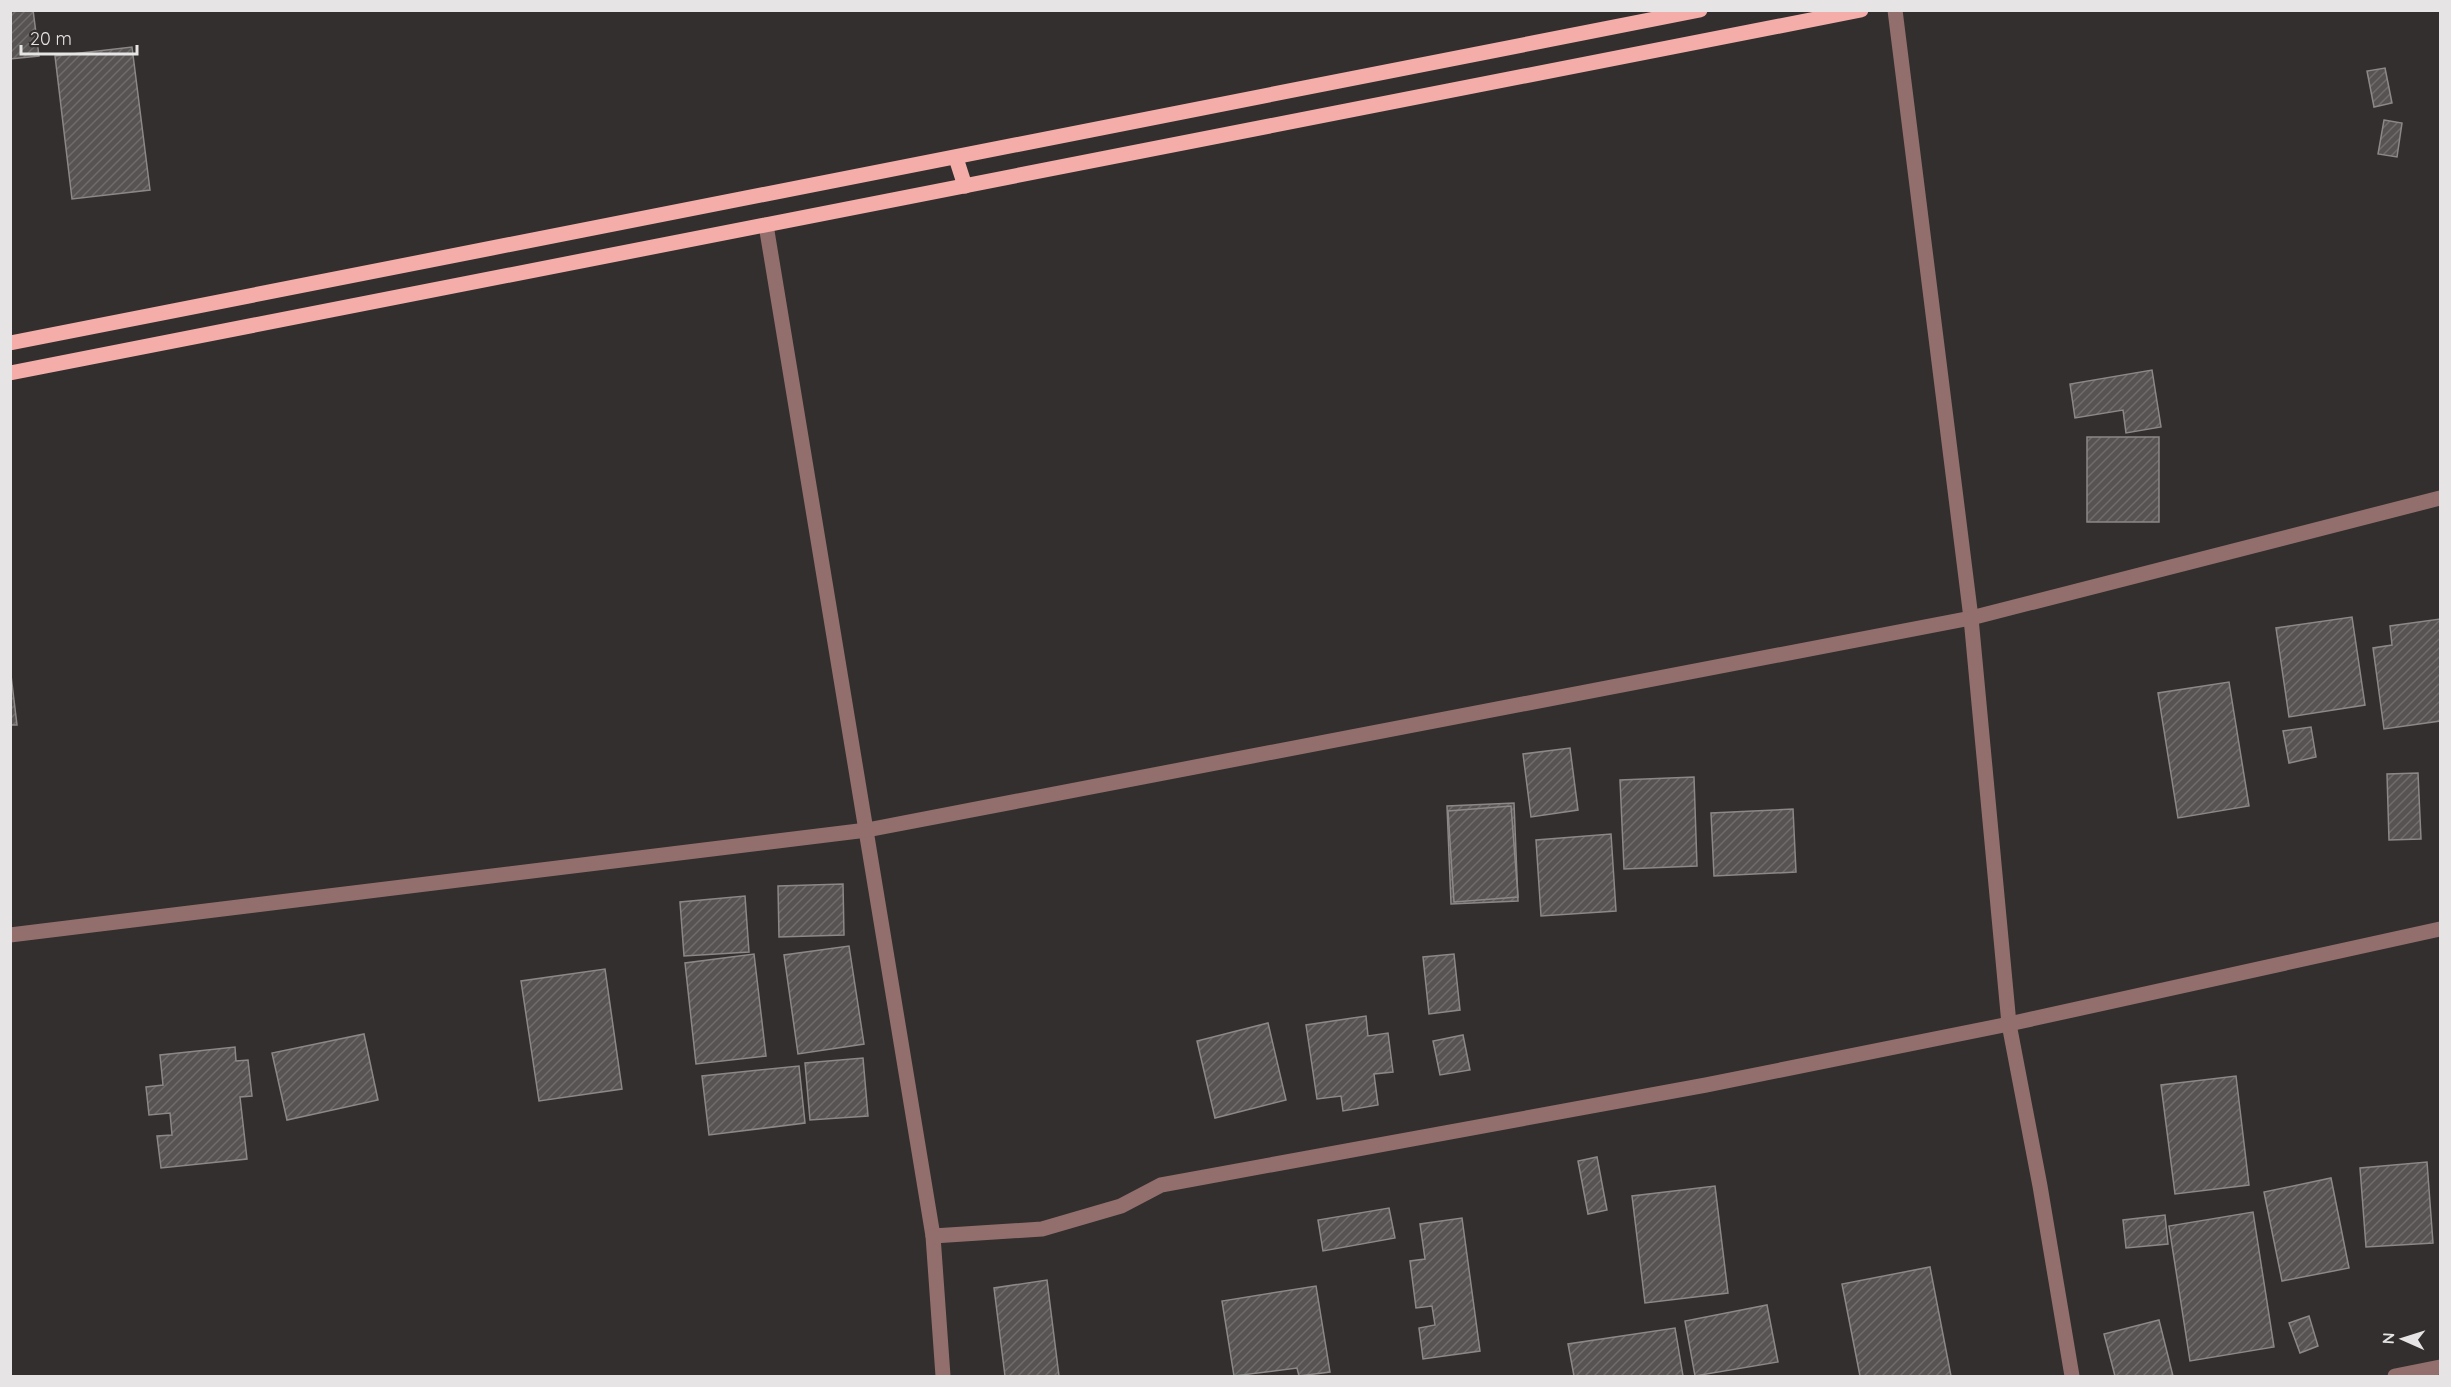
<svg xmlns="http://www.w3.org/2000/svg" width="2451" height="1387" viewBox="0 0 2451 1387" font-family="Quicksand,sans-serif">
<style>
.building{fill:url(#building-hatch);stroke:#8c8888;stroke-width:1.5}
.lines{fill:none;stroke-linecap:round;stroke-linejoin:round}
.minor{stroke:#926f6c;stroke-width:15}
.major{stroke:#f4ada8;stroke-width:15}
</style>
<defs>
<pattern id="building-hatch" width="6" height="6" patternUnits="userSpaceOnUse" patternTransform="scale(1.5)"><rect width="6" height="6" fill="#575353"/><path d="M-1 1l2-2M0 6l6-6M5 7l2-2" fill="none" stroke="#6f6c6c"/></pattern>
</defs>
<rect width="100%" height="100%" fill="#322f2e"/>
<g class="building">
<polygon points="10,10 33,10 39,56 10,59"/>
<polygon points="132,47 150,190 72,199 55,56"/>
<polygon points="2385,68 2392,103 2374,107 2367,71"/>
<polygon points="2384,120 2402,123 2397,157 2378,154"/>
<polygon points="2152,370 2161,427 2126,433 2123,410 2075,418 2070,384"/>
<rect x="2087" y="437" width="72" height="85"/>
<polygon points="2352,617 2365,705 2289,717 2276,628"/>
<polygon points="2440,619 2440,721 2384,729 2373,648 2392,645 2390,626"/>
<polygon points="10,667 17,725 10,725"/>
<polygon points="2229,682 2249,806 2178,818 2158,693"/>
<polygon points="2311,727 2316,757 2289,763 2283,731"/>
<polygon points="1570,748 1578,810 1531,817 1523,754"/>
<polygon points="2418,773 2421,839 2389,840 2387,774"/>
<polygon points="1694,777 1697,866 1624,869 1620,780"/>
<polygon points="1514,803 1518,901 1451,904 1447,806"/>
<polygon points="1511,806 1518,897 1454,902 1448,811"/>
<polygon points="1793,809 1796,872 1714,876 1711,813"/>
<polygon points="1611,834 1616,911 1541,916 1536,840"/>
<polygon points="843,884 844,935 779,937 778,886"/>
<polygon points="745,896 749,952 684,956 680,902"/>
<polygon points="849,946 864,1044 798,1054 784,955"/>
<polygon points="754,954 766,1056 696,1064 685,963"/>
<polygon points="1454,954 1460,1010 1429,1014 1423,957"/>
<polygon points="605,969 622,1089 539,1101 521,981"/>
<polygon points="1366,1016 1368,1036 1388,1033 1393,1072 1374,1074 1378,1105 1343,1111 1341,1096 1317,1099 1306,1025"/>
<polygon points="1268,1023 1286,1100 1215,1118 1197,1041"/>
<polygon points="364,1034 378,1100 287,1120 272,1053"/>
<polygon points="1463,1035 1470,1070 1440,1075 1433,1041"/>
<polygon points="235,1047 236,1061 248,1060 252,1096 240,1097 247,1159 161,1168 157,1136 172,1135 170,1113 149,1115 146,1087 163,1085 160,1055"/>
<polygon points="863,1058 868,1116 810,1120 805,1063"/>
<polygon points="799,1066 805,1123 709,1135 702,1076"/>
<polygon points="2236,1076 2249,1185 2175,1194 2161,1085"/>
<polygon points="1597,1157 1607,1210 1588,1214 1578,1161"/>
<polygon points="2427,1162 2433,1243 2366,1247 2360,1168"/>
<polygon points="2331,1178 2349,1268 2282,1281 2264,1192"/>
<polygon points="1715,1186 1728,1293 1645,1303 1632,1196"/>
<polygon points="1389,1208 1395,1238 1323,1251 1318,1220"/>
<polygon points="2253,1212 2274,1347 2190,1361 2169,1226"/>
<polygon points="2165,1215 2168,1244 2126,1248 2123,1220"/>
<polygon points="1462,1218 1480,1351 1423,1359 1419,1328 1435,1325 1432,1306 1416,1308 1410,1261 1425,1259 1420,1224"/>
<polygon points="1930,1267 1951,1376 1860,1376 1842,1284"/>
<polygon points="1047,1280 1059,1376 1005,1376 994,1288"/>
<polygon points="1316,1286 1330,1372 1299,1376 1297,1368 1234,1376 1222,1301"/>
<polygon points="1767,1305 1778,1362 1695,1376 1685,1321"/>
<polygon points="2309,1316 2318,1346 2300,1353 2289,1323"/>
<polygon points="2159,1320 2173,1376 2115,1376 2104,1334"/>
<polygon points="1675,1328 1683,1376 1574,1376 1568,1344"/>
</g>
<g class="lines">
<g class="minor">
<polyline points="1895,10 1971,618 2009,1024 2040,1186 2072,1376"/>
<polyline points="766,225 933,1236 943,1376"/>
<polyline points="10,935 867,830 1971,618 2440,498"/>
<polyline points="933,1236 1042,1229 1121,1206 1161,1185 1706,1085 2009,1024 2440,929"/>
<polyline points="2395,1376 2440,1367"/>
</g>
<g class="major">
<polyline points="956,158 965,186"/>
<polyline points="10,343 1700,10"/>
<polyline points="10,373 1861,10"/>
</g>
</g>
<rect width="2451" height="1387" fill="none" stroke="#e6e4e4" stroke-width="24"/>
<g transform="translate(2403 1339) rotate(273)" stroke="#322f2e" stroke-width="4.5" paint-order="stroke">
<path d="M0-4.5L10 22L0 15L-10 22Z" fill="#e6e4e4"/>
<text y="-9" font-size="16" font-weight="bold" text-anchor="middle" fill="#e6e4e4">N</text>
</g>
<path d="M21 45v9h116v-9" fill="none" stroke="#e6e4e4" stroke-width="3"/>
<text x="30" y="45" font-size="18" fill="#e6e4e4" stroke="#322f2e" stroke-width="4.5" paint-order="stroke">20 m</text>
</svg>
